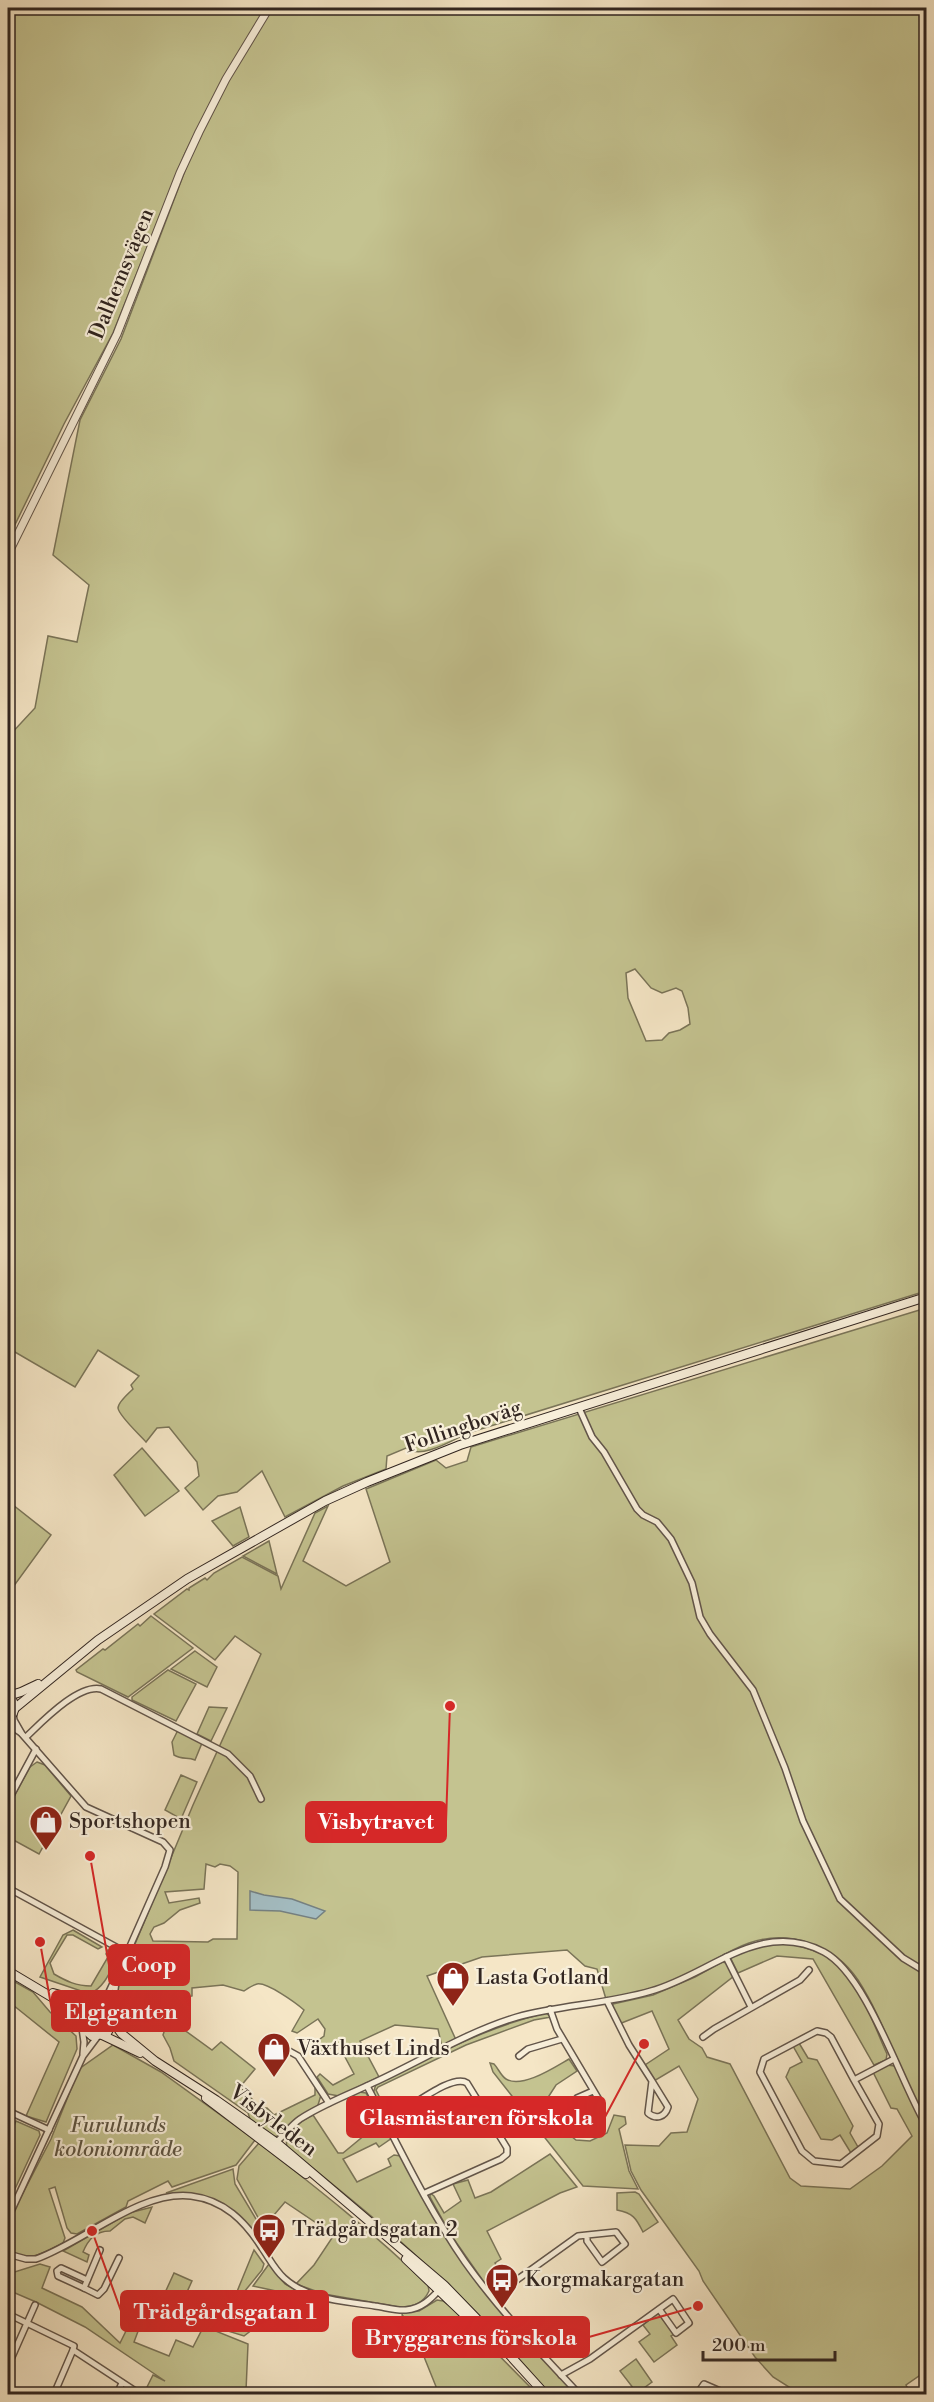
<svg xmlns="http://www.w3.org/2000/svg" width="934" height="2402" viewBox="0 0 934 2402" font-family="'Libre Bodoni',serif">
<style>
.green{fill:#c4c390;stroke:#7a7458;stroke-width:1.5;fill-rule:evenodd}
.water{fill:#a3bcc1;stroke:#758081;stroke-width:1.5}
.lines{fill:none;stroke-linecap:round;stroke-linejoin:round}
.minor-casing{stroke:#62554a;stroke-width:8}
.tertiary-casing{stroke:#62554a;stroke-width:9}
.secondary-casing{stroke:#312520;stroke-width:10}
.minor{stroke:#f8efda;stroke-width:5}
.tertiary{stroke:#f8efda;stroke-width:7}
.secondary{stroke:#f8efda;stroke-width:8}
.labels{text-anchor:middle;dominant-baseline:central;stroke-width:4.5;stroke-linejoin:round;paint-order:stroke}
.street-label{font-size:21px;fill:#312520;stroke:#f8efda}
.poi-label{font-size:21px;fill:#312520;stroke:#f8efda;text-anchor:start}
.park-label{font-size:21px;font-style:italic;fill:#5d5442;stroke:#f8efda}
.leader{fill:none;stroke:#d62828;stroke-width:2}
.callout-dot{fill:#d62828;stroke:#f8efda;stroke-width:2}
.callout{fill:#d62828;stroke:#d62828;stroke-width:2}
.callout-label{font-size:22px;text-anchor:middle;font-weight:bold;fill:#fff}
</style>
<rect width="100%" height="100%" fill="#f5e6c6"/>
<filter id="stains"><feTurbulence type="fractalNoise" baseFrequency=".00333" numOctaves="4"/><feColorMatrix values="0 0 0 0 .2 0 0 0 0 .09 0 0 0 0 .02 0 0 0 .5 -.17"/></filter>
<radialGradient id="worn" r=".72"><stop offset=".6" stop-color="#630" stop-opacity="0"/><stop offset="1" stop-color="#630" stop-opacity=".3"/></radialGradient>
<g class="green">
<polygon points="8,8 266,8 224,77 185,153 113,333 64,424 8,539"/>
<path d="M272,8h654v1283l-458,142c-16,7 -46,27 -62,15l-19,8 -1,13 -43,17 -58,31 -23,-46 -25,21 -19,4 -15,14 -18,-22 14,-12 -2,-14 -28,-35 -12,1 -11,14c-6,-7 -27,-26 -28,-34 0,-6 11,-15 15,-19l-2,-4 8,-9 -41,-26 -23,37 -67,-39v-611l27,-29 13,-72 29,6 12,-57 -36,-30 27,-135 41,-81 70,-184 38,-76zM635,969l16,19 11,5 14,-5 6,3 6,17 2,16 -10,6 -11,3 -7,7 -16,1 -18,-43 -2,-25z"/>
<path d="M926,1308v811c-27,-44 -40,-96 -68,-139 -23,-35 -69,-51 -109,-37 -23,8 -42,23 -65,33 -25,12 -51,17 -78,23l-9,-30 -12,-3 -18,-16 -85,7 -55,19 29,64 -14,7 -4,-18 -43,-4 -35,16 19,36 -40,19 -11,-2 -11,-17 3,-3 13,11 21,-11 -16,-30 -19,9 -6,-9 11,-8 1,-7 -7,-10 -21,14 -5,-2 12,-21c-8,-7 -37,-28 -47,-26 -4,1 -10,5 -13,7l-21,-6 -31,3v8l-23,5 7,23 36,26 9,-8 34,27 -15,18 21,21h6l7,7 41,-20v-11l6,11 -3,10 -4,4 -18,10 -18,17 -6,1 -22,-18 -2,-6 -74,-52 -4,-13 -7,-13 3,-9 -3,-9c-13,-5 -18,-1 -29,9 -8,-11 -8,-23 -17,-33l3,-13 73,-175 68,-151 -26,-18 -20,24 -61,-46 33,-25 2,1v-2l16,-10 2,2 7,-7 28,-16 36,19 3,13 34,-76 13,-7 -25,55 43,25 44,-24 -24,-73 70,-29 10,8 21,-7 4,-14zM206,1864l9,3 5,-3 10,2 8,6 -1,67h-24l-5,3 -55,-1 -3,-7 4,-7 10,-4 16,-13 20,-7 -1,-5 -30,5 -4,-11 39,-3z"/>
<polygon points="142,1448 179,1491 145,1516 114,1475"/>
<polygon points="8,1501 51,1535 8,1594"/>
<polygon points="240,1507 249,1537 233,1546 212,1521"/>
<polygon points="269,1541 277,1574 243,1556"/>
<polygon points="151,1616 193,1648 128,1697 77,1672 76,1670 103,1649 105,1650 138,1624 140,1626"/>
<polygon points="195,1651 217,1667 207,1687 171,1669"/>
<polygon points="168,1670 196,1684 176,1721 132,1700 132,1697"/>
<polygon points="209,1707 227,1708 211,1741 197,1734"/>
<path d="M178,1730l24,13 -7,17c-8,-3 -13,0 -21,-5l-2,-13z"/>
<polygon points="37,1762 45,1765 71,1796 39,1854 8,1837 8,1807 30,1767"/>
<polygon points="181,1775 197,1782 181,1819 165,1810"/>
<path d="M73,1930l29,17 -4,2 -25,-14h-6l-17,28 4,11c12,7 22,12 37,12l17,-29 -2,-3 2,-4 11,4c-9,16 -12,31 -29,40l-50,-17 23,-42z"/>
<path d="M787,1943c14,4 28,6 40,14 32,19 45,65 60,97l-1,6 -12,5 -61,-106 -36,-3 -39,17 -7,-14 1,-3 21,-10z"/>
<polygon points="722,1962 727,1963 734,1976 678,2020 689,2039 702,2048 707,2057 730,2064 790,2178 801,2186 850,2189 882,2166 912,2136 897,2109 891,2108 873,2072 886,2065 895,2066 926,2131 926,2371 906,2385 911,2394 800,2394 773,2377 755,2357 703,2281 699,2271 641,2190 631,2171 625,2145 659,2146 671,2133 687,2132 698,2099 679,2066 654,2081 645,2065 669,2049 652,2011 619,2024 612,2007 613,2004 653,1995 695,1977"/>
<polygon points="8,1978 33,1992 50,2012 76,2036 77,2049 46,2122 26,2116 59,2042 8,2001"/>
<circle cx="96" cy="2019" r="13"/>
<path d="M546,2013l5,4 -17,3 -68,25 -88,42 -2,3 13,26 -1,1 -15,-23 3,-10c55,-27 110,-57 170,-71z"/>
<polygon points="799,2043 808,2058 817,2060 853,2126 850,2133 858,2147 851,2153 840,2135 832,2140 821,2139 786,2077 790,2068 802,2062 793,2046"/>
<path d="M113,2045l48,27 94,68 -19,25 -64,22 -4,-6 -40,20 -2,6 -49,27 -6,-1 -4,-5 -12,-41 -6,2 16,49 -2,5c-19,10 -35,20 -55,8v-29l43,-83 28,-70z"/>
<path d="M569,2059l8,12 -21,14 -9,14 3,20 26,21 14,1 17,-8 7,-18 11,2 1,7 -7,5 10,42 9,18 -55,-3 -90,-114 -3,-9 4,1c4,4 7,12 12,15 16,10 49,-12 63,-20z"/>
<path d="M359,2092l7,1 26,45 -13,9 -3,-4 -33,16 14,23 34,-16 -3,-7 6,-4 7,1 88,142 86,96h-25c-44,-51 -90,-99 -140,-144 -39,-36 -82,-69 -123,-103 -4,-17 13,-25 26,-32l25,38h5l23,-19 -10,-27 -6,2 -3,-7 1,-4z"/>
<polygon points="16,2121 39,2131 40,2135 8,2204 8,2140"/>
<path d="M259,2143c58,45 115,90 169,142l1,6c-6,13 -16,16 -30,16l-75,-13 -28,-10 18,-19 20,-30 -49,-33 -17,20 -4,23 -4,-4 3,-13 -2,-5 -24,-44 2,-13z"/>
<polygon points="550,2154 577,2187 560,2193 487,2231 501,2259 495,2263 501,2273 508,2269 514,2279 495,2292 491,2292 451,2235 430,2197 430,2193 434,2196 444,2213 461,2201 453,2184 468,2180 475,2198 491,2192"/>
<path d="M233,2169l2,15 24,40v14c-16,-20 -35,-38 -61,-43 -11,-2 -23,-1 -32,-2z"/>
<path d="M635,2192l4,2 19,28 -15,10c-7,-14 -10,-19 -26,-22v-17z"/>
<path d="M152,2207l-7,16 -12,-6 -8,2 -15,12c-15,0 -22,9 -27,21l6,3 -2,7 -24,-11 66,-38z"/>
<polygon points="254,2250 264,2264 262,2270 213,2330 248,2344 246,2391 254,2394 140,2394 145,2391 153,2375 165,2381 85,2327 36,2302 8,2290 8,2274 40,2264 50,2267 42,2288 82,2307 120,2343 130,2323 140,2326 134,2342 169,2356 176,2340 193,2347 208,2318 217,2321 231,2292 236,2294"/>
<polygon points="269,2264 285,2284 300,2292 299,2296 253,2286"/>
<polygon points="174,2273 192,2281 181,2305 187,2308 183,2319 158,2308"/>
<polygon points="253,2291 260,2294 260,2298 268,2293 257,2326 244,2336 218,2328"/>
<polygon points="437,2300 443,2301 451,2307 537,2394 439,2394 410,2322 402,2315 403,2312 419,2311"/>
<polygon points="658,2313 674,2334 671,2336 677,2345 654,2362 639,2342 650,2334 643,2325"/>
<polygon points="636,2359 652,2382 637,2393 620,2371"/>
</g>
<polygon class="water" points="250,1891 264,1895 292,1899 325,1911 316,1919 280,1911 250,1910"/>
<g class="lines">
<defs>
<g id="minor">
<polyline points="579,1408 592,1437 604,1452 637,1509 643,1515 657,1522 671,1539 692,1583 700,1617 710,1634 753,1690 785,1768 803,1821 840,1899 903,1958 926,1972"/>
<polyline points="13,1713 14,1720 22,1734 86,1807 163,1842 170,1850 165,1867 127,1953"/>
<polyline points="8,1724 21,1733"/>
<path d="M26,1737c16,-15 52,-53 75,-48l127,65 22,22 11,23"/>
<polyline points="8,1801 36,1749"/>
<polyline points="8,1888 127,1953 108,1994 99,2003"/>
<polyline points="726,1957 751,2007"/>
<path d="M607,2001l22,44 23,36 -4,32c8,7 17,4 20,-6l-16,-26"/>
<path d="M550,2009l7,20 41,69 -5,17c-7,5 -15,2 -20,-6v-7l4,-4 16,-7"/>
<polyline points="112,2012 116,1982"/>
<polyline points="82,2028 84,2042 83,2054"/>
<polyline points="703,2037 714,2029 800,1980 809,1970"/>
<polyline points="289,2051 298,2056 329,2103"/>
<polyline points="519,2056 528,2049 562,2039"/>
<polyline points="854,2080 879,2124 877,2136 841,2164 814,2161 802,2151 760,2072 764,2059 817,2031 826,2033 831,2037 854,2080 894,2059"/>
<path d="M367,2086c31,59 60,121 98,176 34,48 75,90 114,132"/>
<polyline points="8,2111 49,2130"/>
<path d="M385,2120c19,-6 66,-48 82,-37l40,65v6l-6,5 -76,34"/>
<path d="M274,2144c10,-8 16,-18 26,-25 23,-15 48,-24 73,-36 48,-22 94,-51 144,-66 44,-12 90,-13 134,-26 58,-16 110,-73 173,-39 43,23 76,129 102,173"/>
<polyline points="8,2218 83,2056 98,2036"/>
<polyline points="100,2250 84,2288 98,2295 104,2289 119,2258"/>
<path d="M8,2254l18,5h10c48,-17 104,-69 155,-63 33,4 54,25 71,52 7,10 13,22 22,30 24,22 60,23 91,28 9,1 21,5 31,4 15,-1 25,-11 34,-21"/>
<polyline points="84,2288 58,2276 57,2271 61,2268 87,2280"/>
<polyline points="493,2297 578,2236 587,2235 587,2241 602,2262 625,2244 616,2232 587,2235"/>
<polyline points="8,2314 74,2346 73,2350 140,2394"/>
<polyline points="8,2366 35,2305"/>
<polyline points="561,2375 590,2359 673,2299 689,2323 676,2333 659,2309"/>
<polyline points="54,2394 73,2350"/>
<polyline points="117,2394 122,2383"/>
<polyline points="697,2394 704,2384 727,2394"/>
</g>
<polyline id="tertiary" points="8,554 117,334 180,173 199,132 226,79 269,8"/>
<g id="secondary">
<polyline points="8,1696 21,1692 38,1684"/>
<path d="M8,1696c8,6 9,16 0,23"/>
<polyline points="14,1709 98,1640 187,1579 325,1501 367,1482 460,1445 926,1297"/>
<polyline points="8,1971 65,2005 80,2020"/>
<polyline points="53,1993 91,2003"/>
<polyline points="113,2022 107,2033 92,2036 82,2027 80,2015 85,2006 97,2002 107,2006 112,2012 113,2022 122,2034 155,2061 216,2100 277,2143 444,2285 477,2319 545,2394"/>
<polyline points="102,2035 140,2053"/>
<polyline points="206,2098 306,2174"/>
<polyline points="406,2259 493,2342"/>
</g>
</defs>
<use href="#minor" class="minor-casing"/>
<use href="#tertiary" class="tertiary-casing"/>
<use href="#secondary" class="secondary-casing"/>
<use href="#minor" class="minor"/>
<use href="#tertiary" class="tertiary"/>
<use href="#secondary" class="secondary"/>
</g>
<defs>
<symbol id="shop-pin" viewBox="-11 -11 22 30"><path d="M0 17L-7.5 6A9.5 9.5 0 1 1 7.5 6Z" fill="#8f2418" stroke="#f8efda"/><path d="M-5-2.5h2.3a2.7 3.5 0 0 1 5.4 0H5L5.5 6h-11ZM-1.5-2.5h3a1.5 2.3 0 0 0-3 0Z" fill="#fff"/></symbol>
<symbol id="bus-pin" viewBox="-11 -11 22 30"><path d="M0 17L-7.5 6A9.5 9.5 0 1 1 7.5 6Z" fill="#8f2418" stroke="#f8efda"/><path d="M-5-6H5V4H4V6H2V4H-2V6H-4V4H-5ZM-3.5-4V0h7V-4ZM-3.5 1.2v1.5H-2V1.2ZM2 1.2v1.5H3.5V1.2Z" fill="#fff"/></symbol>
</defs>
<g fill-rule="evenodd">
<use href="#shop-pin" x="27" y="1803" width="38" height="52"/>
<use href="#shop-pin" x="434" y="1959" width="38" height="52"/>
<use href="#shop-pin" x="255" y="2030" width="38" height="52"/>
<use href="#bus-pin" x="250" y="2211" width="38" height="52"/>
<use href="#bus-pin" x="483" y="2261" width="38" height="52"/>
</g>
<g class="labels">
<g class="street-label">
<text transform="translate(122 274) rotate(-68)">Dalhemsvägen</text>
<text transform="translate(463 1427) rotate(-19)">Follingboväg</text>
<text transform="translate(273 2121) rotate(37)">Visbyleden</text>
</g>
<g class="poi-label">
<text x="69" y="1822">Sportshopen</text>
<text x="476" y="1978">Lasta Gotland</text>
<text x="297" y="2049">Växthuset Linds</text>
<text x="292" y="2230">Trädgårdsgatan 2</text>
<text x="525" y="2280">Korgmakargatan</text>
</g>
<g class="park-label">
<text x="118" y="2126">Furulunds<tspan x="118" dy="24">koloniområde</tspan></text>
</g>
</g>
<path class="leader" d="M450 1706L446 1822M90 1856L109 1965M40 1942L52 2011M644 2044L605 2117M92 2231L121 2311M698 2306L589 2337"/>
<g class="callout-dot">
<circle cx="450" cy="1706" r="6"/>
<circle cx="90" cy="1856" r="6"/>
<circle cx="40" cy="1942" r="6"/>
<circle cx="644" cy="2044" r="6"/>
<circle cx="92" cy="2231" r="6"/>
<circle cx="698" cy="2306" r="6"/>
</g>
<g class="callout">
<rect x="306" y="1802" width="140" height="40" rx="6"/>
<rect x="109" y="1945" width="80" height="40" rx="6"/>
<rect x="52" y="1991" width="138" height="40" rx="6"/>
<rect x="347" y="2097" width="258" height="40" rx="6"/>
<rect x="121" y="2291" width="207" height="40" rx="6"/>
<rect x="353" y="2317" width="236" height="40" rx="6"/>
</g>
<g class="callout-label">
<text x="376" y="1829">Visbytravet</text>
<text x="149" y="1972">Coop</text>
<text x="121" y="2019">Elgiganten</text>
<text x="476" y="2125">Glasmästaren förskola</text>
<text x="225" y="2319">Trädgårdsgatan 1</text>
<text x="471" y="2345">Bryggarens förskola</text>
</g>
<rect width="934" height="2402" fill="none" stroke="#f5e6c6" stroke-width="30"/>
<rect x="9" y="9" width="916" height="2384" fill="none" stroke="#312520" stroke-width="3"/>
<rect x="15" y="15" width="904" height="2372" fill="none" stroke="#312520" stroke-width="1.5"/>
<path d="M703 2351v9h132v-9" fill="none" stroke="#312520" stroke-width="3"/>
<text x="712" y="2351" font-size="18" fill="#312520" stroke="#f8efda" stroke-width="4.5" paint-order="stroke">200 m</text>
<rect width="100%" height="100%" filter="url(#stains)"/>
<rect width="100%" height="100%" fill="url(#worn)"/>
</svg>
